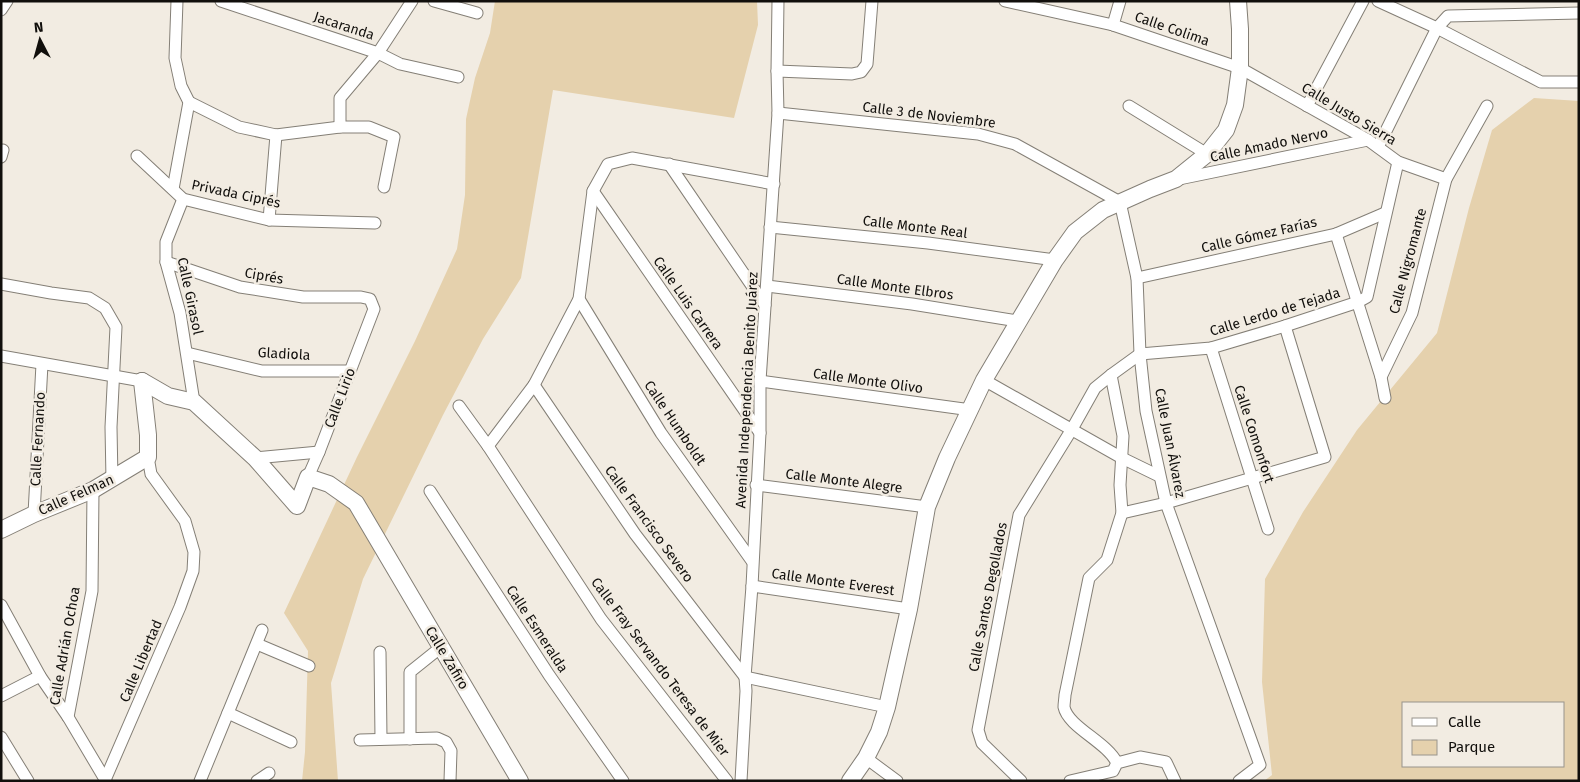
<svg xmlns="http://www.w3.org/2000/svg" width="1580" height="782" viewBox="0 0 1580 782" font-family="'Fira Sans',sans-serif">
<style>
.green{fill:#e5d1ad;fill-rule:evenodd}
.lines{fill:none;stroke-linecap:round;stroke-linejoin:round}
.street-casing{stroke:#847f76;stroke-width:13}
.secondary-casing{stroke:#847f76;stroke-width:18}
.street{stroke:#fff;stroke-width:11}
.secondary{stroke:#fff;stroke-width:16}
.labels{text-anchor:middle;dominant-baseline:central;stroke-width:5;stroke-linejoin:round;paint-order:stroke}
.street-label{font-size:14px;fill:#110f0c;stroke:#f2ece2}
</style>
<rect width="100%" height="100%" fill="#f2ece2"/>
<g class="green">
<polygon points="495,1 757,1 758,25 734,118 553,90 521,278 483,339 443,415 363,579 331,683 338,781 302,781 305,752 308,651 284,613 357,457 415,341 457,249 465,195 466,119 475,78 490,33"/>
<path d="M1534,98l45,3v680h-315l8,-6 -10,-93 3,-103 38,-67 54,-82 80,-97 32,-125 23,-78zM1404,703h160v63h-160z"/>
</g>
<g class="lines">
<defs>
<g id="street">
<polyline points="221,1 378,53 400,64 458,77"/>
<polyline points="434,1 477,13"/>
<polyline points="1005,1 1113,25 1240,68 1368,140 1398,162 1446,179"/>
<polyline points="1378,1 1437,28 1541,82 1579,82"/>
<polyline points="1,10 7,1"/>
<polyline points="1113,25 1120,1"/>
<polyline points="777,71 852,74 861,72 867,64 872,1"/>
<polyline points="189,102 239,127 276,135 340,127 369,127 394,137 384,187"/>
<polyline points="1129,106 1207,154"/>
<polyline points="1307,106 1363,1"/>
<polyline points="778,113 978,134 1015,144 1120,202 1137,278 1140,354 1146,411 1166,503 1260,765 1239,781"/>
<polyline points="340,127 340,98 378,53 412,1"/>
<polyline points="1378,147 1437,28 1448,16 1579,13"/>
<polyline points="137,156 183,199 269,220 375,223"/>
<polyline points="1,157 3,150"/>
<polyline points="669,164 765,305"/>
<polyline points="1179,179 1368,140"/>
<polyline points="173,189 189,102 181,86 175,58 177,1"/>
<polyline points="593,191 760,433"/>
<polyline points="183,199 166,242 166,262 180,313 194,402"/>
<polyline points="269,220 276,135"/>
<polyline points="770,227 928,243 1055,260"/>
<polyline points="1336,234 1381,377 1385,398"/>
<polyline points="166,262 240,287 303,297 361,297 370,299 374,309 319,452 308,477"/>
<polyline points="1137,278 1336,234 1385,213"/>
<polyline points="1,284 51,293 89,298 105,308 116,327 111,427 112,480"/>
<polyline points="767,286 912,304 1018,321"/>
<polyline points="579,299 661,433 752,561"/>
<polyline points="1211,348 1268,529"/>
<polyline points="187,353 262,371 350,371"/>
<polyline points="1,356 142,381"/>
<path d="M1111,375l12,61 -3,49 2,28 -15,47 -18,18 -24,117c0,3 -1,8 -1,12 4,20 43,35 53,56"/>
<polyline points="1381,377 1412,313 1446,179 1487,106"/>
<polyline points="984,380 1122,458 1159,476"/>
<polyline points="760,381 971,410"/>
<polyline points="534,385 635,534 745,677 887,707"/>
<polyline points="459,406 488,446 601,619 727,781"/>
<polyline points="488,446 534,385 579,299 593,191 608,164 632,158 774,184"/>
<polyline points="255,458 319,452"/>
<polyline points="756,485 927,507"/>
<polyline points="430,491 549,675 623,781"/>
<polyline points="1122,513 1166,503 1325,457 1285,326"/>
<polyline points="34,514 42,364"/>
<polyline points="752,586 909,609"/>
<polyline points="1,605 40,676 68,717 106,781"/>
<polyline points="257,644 309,666"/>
<polyline points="380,652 381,739"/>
<polyline points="1,696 40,676"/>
<polyline points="228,713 291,742"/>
<polyline points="68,717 92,591 93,490"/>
<polyline points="1,737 28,781"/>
<polyline points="410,739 410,672 440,648"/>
<polyline points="360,740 437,738 446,742 451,751 450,781"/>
<polyline points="866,758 897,781"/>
<polyline points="105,780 180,607 193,571 194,552 185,521 151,474 148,457"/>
<polyline points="200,781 262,630"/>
<polyline points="257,781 269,773"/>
<polyline points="741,781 746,691 745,677 752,586 760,433 760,381 778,113 777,71 778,1"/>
<polyline points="1021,781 982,743 978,730 1019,515 1072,429 1095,388 1111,375 1140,354 1211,348 1285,326 1358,302 1367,297 1398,162"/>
<polyline points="1070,781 1113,771 1117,763 1140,757 1166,762 1175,781"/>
</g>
<g id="secondary">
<polyline points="142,381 168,396 194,402 255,458 297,506 308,477 329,484 356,503 520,781"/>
<polyline points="1,530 34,514 93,490 148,457 148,435 142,381"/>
<polyline points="850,781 866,758 879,732 887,707 909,609 927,507 947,458 984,380 1055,260 1075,232 1103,210 1150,189 1176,179 1207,154 1226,130 1235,105 1240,68 1240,29 1238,1"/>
</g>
</defs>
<use href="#street" class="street-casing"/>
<use href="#secondary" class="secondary-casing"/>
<use href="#street" class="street"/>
<use href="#secondary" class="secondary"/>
</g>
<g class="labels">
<g class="street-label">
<text transform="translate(344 26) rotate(18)">Jacaranda</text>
<text transform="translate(1172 29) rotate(19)">Calle Colima</text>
<text transform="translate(1349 114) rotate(31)">Calle Justo Sierra</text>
<text transform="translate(929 115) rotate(7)">Calle 3 de Noviembre</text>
<text transform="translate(1269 145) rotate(-12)">Calle Amado Nervo</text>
<text transform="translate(236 194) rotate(12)">Privada Ciprés</text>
<text transform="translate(915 227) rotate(7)">Calle Monte Real</text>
<text transform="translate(1259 235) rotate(-13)">Calle Gómez Farías</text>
<text transform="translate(1408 261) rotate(-75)">Calle Nigromante</text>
<text transform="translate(264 276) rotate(10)">Ciprés</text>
<text transform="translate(895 287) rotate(8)">Calle Monte Elbros</text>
<text transform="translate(190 296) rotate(78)">Calle Girasol</text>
<text transform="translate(688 303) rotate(55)">Calle Luis Carrera</text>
<text transform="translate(1275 312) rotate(-17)">Calle Lerdo de Tejada</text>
<text transform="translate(284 354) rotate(3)">Gladiola</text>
<text transform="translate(868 381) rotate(8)">Calle Monte Olivo</text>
<text transform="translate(747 390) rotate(-87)">Avenida Independencia Benito Juárez</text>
<text transform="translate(340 398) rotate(-69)">Calle Lirio</text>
<text transform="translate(675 423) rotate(56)">Calle Humboldt</text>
<text transform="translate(1254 434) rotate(72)">Calle Comonfort</text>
<text transform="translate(38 439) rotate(-87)">Calle Fernando</text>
<text transform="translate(1170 443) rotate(79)">Calle Juan Álvarez</text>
<text transform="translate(844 481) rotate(7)">Calle Monte Alegre</text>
<text transform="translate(76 495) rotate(-24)">Calle Felman</text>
<text transform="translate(649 524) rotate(54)">Calle Francisco Severo</text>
<text transform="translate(833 582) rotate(8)">Calle Monte Everest</text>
<text transform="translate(988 597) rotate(-79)">Calle Santos Degollados</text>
<text transform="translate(537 629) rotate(57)">Calle Esmeralda</text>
<text transform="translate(65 646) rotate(-80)">Calle Adrián Ochoa</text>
<text transform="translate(447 658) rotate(59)">Calle Zafiro</text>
<text transform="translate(141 661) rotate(-67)">Calle Libertad</text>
<text transform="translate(660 667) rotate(53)">Calle Fray Servando Teresa de Mier</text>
</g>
</g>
<rect width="1580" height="782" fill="none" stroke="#110f0c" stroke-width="5"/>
<rect x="1402" y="702" width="162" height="65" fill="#f2ece2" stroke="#98948c"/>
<rect x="1412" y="718" width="25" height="8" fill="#ffffff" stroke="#98948c"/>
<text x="1448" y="727" font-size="15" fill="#110f0c">Calle</text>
<rect x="1412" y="740" width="25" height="15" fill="#e5d1ad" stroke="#98948c"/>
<text x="1448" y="752" font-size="15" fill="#110f0c">Parque</text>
<g transform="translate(40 40) rotate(354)" stroke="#f2ece2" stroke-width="4" paint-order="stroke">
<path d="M0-4L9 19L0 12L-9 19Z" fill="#110f0c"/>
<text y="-8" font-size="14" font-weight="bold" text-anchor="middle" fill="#110f0c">N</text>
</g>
</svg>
